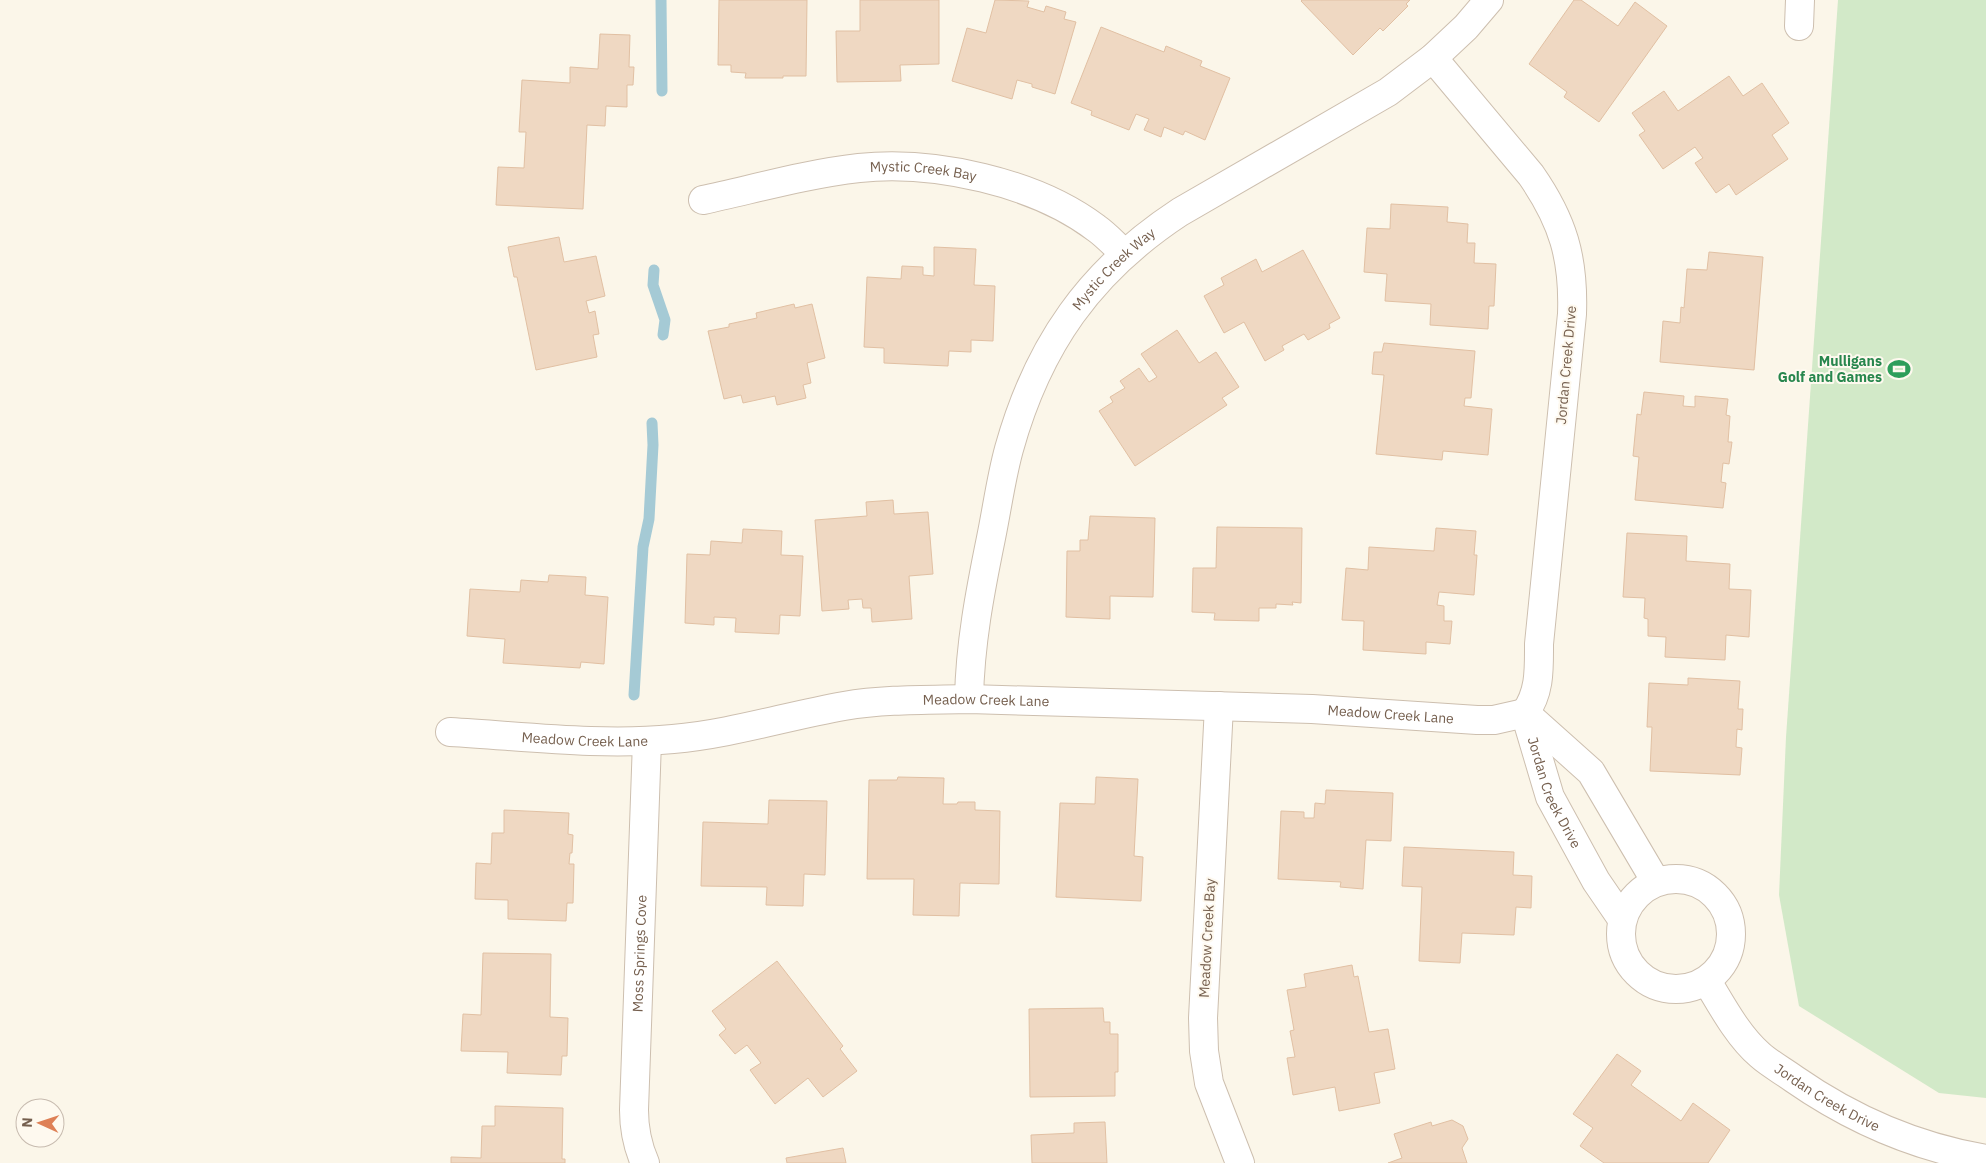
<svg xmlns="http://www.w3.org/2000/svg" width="1986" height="1163" viewBox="0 0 1986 1163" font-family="'IBM Plex Sans',sans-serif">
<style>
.green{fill:#d2e9c8}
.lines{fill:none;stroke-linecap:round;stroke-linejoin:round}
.stream{stroke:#a5cad5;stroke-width:11}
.building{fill:#efd8c2;stroke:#e1c0a3}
.street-casing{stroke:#cdbfaf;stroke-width:30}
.street{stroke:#fff;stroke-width:28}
.labels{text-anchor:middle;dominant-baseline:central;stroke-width:4;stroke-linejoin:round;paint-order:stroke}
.street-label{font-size:14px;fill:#755f4e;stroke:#fef9ef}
.leisure-label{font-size:14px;font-weight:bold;fill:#27864d;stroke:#fef9ef;text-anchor:end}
</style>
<rect width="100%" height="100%" fill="#fbf6e9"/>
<polygon class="green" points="1838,0 1986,0 1986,1098 1939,1093 1799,1006 1779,895 1786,737"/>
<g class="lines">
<g class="stream">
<polyline points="661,0 662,91"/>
<polyline points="654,270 653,285 665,320 663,335"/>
<polyline points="634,695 643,547 649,519 653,445 652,423"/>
</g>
</g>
<g class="building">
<polygon points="719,0 807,0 806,76 783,76 783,78 745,78 746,73 731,72 731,65 718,65"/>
<polygon points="860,0 939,0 939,64 900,65 901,81 837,82 836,31 860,31"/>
<polygon points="995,0 1029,1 1027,7 1044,12 1046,6 1066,12 1064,19 1076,22 1055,94 1032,87 1032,84 1017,80 1012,99 952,81 967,28 986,33"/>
<polygon points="1302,0 1410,0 1406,4 1408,6 1383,31 1380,28 1353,55 1301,1"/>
<polygon points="1574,0 1581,0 1618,26 1635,2 1667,26 1599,122 1564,97 1567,92 1529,64"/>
<polygon points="1101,27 1164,52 1166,46 1202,61 1200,66 1230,78 1205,140 1185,131 1183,135 1164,127 1161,137 1144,130 1149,119 1136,114 1129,130 1091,115 1092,111 1071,103"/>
<polygon points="600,34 630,35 629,67 634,67 633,85 627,85 627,107 606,106 605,126 587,125 583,209 496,205 498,167 524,168 526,132 519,132 522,80 570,83 570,67 598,69"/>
<polygon points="1729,76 1743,96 1762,83 1789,123 1772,135 1788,159 1736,195 1729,184 1716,193 1695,163 1703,158 1695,147 1663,169 1639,135 1645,131 1632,113 1664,91 1678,111"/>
<polygon points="1391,204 1448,207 1447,222 1468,224 1467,243 1475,243 1474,263 1496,264 1494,306 1489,306 1488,329 1430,325 1431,304 1385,301 1387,274 1364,272 1367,228 1390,229"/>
<polygon points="559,237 564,262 596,256 605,296 586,301 589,313 595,311 599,334 593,335 597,357 536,370 517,277 514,277 508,247"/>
<polygon points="934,247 976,249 974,285 995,286 993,341 971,340 971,352 949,351 948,366 884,363 884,348 864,347 867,277 901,279 902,266 923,267 923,275 934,276"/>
<polygon points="1303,250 1340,318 1329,324 1330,328 1308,340 1304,334 1282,346 1284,350 1265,361 1244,322 1224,333 1204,296 1224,285 1221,278 1256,259 1262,272"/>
<polygon points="1709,252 1763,257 1754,370 1660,362 1663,321 1680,323 1681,307 1684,308 1687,269 1707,270"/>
<polygon points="794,304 795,308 812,304 825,358 807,363 811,383 803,385 806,398 777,405 775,396 743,403 741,395 724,399 708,331 729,327 729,324 757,318 756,313"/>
<polygon points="1177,330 1199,363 1216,352 1239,387 1222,398 1227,405 1135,466 1099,411 1113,402 1110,397 1125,388 1120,381 1139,368 1149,382 1157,377 1141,354"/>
<polygon points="1384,343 1475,351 1471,398 1465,398 1464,406 1492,409 1488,455 1443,451 1442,460 1376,454 1384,375 1372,374 1374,352 1382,352"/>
<polygon points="1644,392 1684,396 1683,406 1695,407 1695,396 1728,399 1726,415 1730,416 1728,442 1732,442 1729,464 1723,463 1721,482 1726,483 1723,508 1635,500 1639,457 1633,456 1637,414 1641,415"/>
<polygon points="893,500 894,514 928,512 933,574 909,576 912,619 872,622 871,608 863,608 862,599 848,600 849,609 822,611 815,520 867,516 866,502"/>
<polygon points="1090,516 1155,518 1153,597 1110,596 1110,619 1066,617 1067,551 1080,551 1080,540 1088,540"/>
<polygon points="1217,527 1302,528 1301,603 1292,602 1293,605 1276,604 1276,608 1259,608 1259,621 1214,620 1215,613 1192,612 1193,568 1216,568"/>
<polygon points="1436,528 1476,531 1474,555 1477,555 1474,595 1439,592 1437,605 1444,606 1444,621 1452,621 1450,644 1426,642 1426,654 1363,650 1364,621 1342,620 1346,568 1368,570 1369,547 1434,551"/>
<polygon points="743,529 782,531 781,555 803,556 800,616 780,615 779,634 735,632 736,618 714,617 714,625 685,623 687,554 710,555 711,541 742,543"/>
<polygon points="1627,533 1687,536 1686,561 1730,564 1729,589 1751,590 1749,637 1726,635 1725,660 1665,657 1666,637 1648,636 1648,619 1644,618 1645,598 1623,597"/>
<polygon points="549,575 586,577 585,595 608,597 604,664 581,662 580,668 503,663 505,639 467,636 470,589 520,592 521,580 548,582"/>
<polygon points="1688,678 1740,681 1738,709 1743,709 1742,730 1737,729 1736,747 1742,748 1740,775 1650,771 1652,727 1647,727 1649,683 1688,685"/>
<polygon points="898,777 944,778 943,804 957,804 958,802 975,802 975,810 1000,811 999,884 960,883 959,916 913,915 914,879 867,879 869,780 897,780"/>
<polygon points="1096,777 1138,779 1134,856 1143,857 1141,901 1056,897 1060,803 1095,804"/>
<polygon points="1326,790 1393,793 1391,841 1366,840 1363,889 1340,887 1341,882 1278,879 1281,811 1304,812 1304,818 1314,818 1315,803 1325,804"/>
<polygon points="769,800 827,801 825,875 804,874 803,906 766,905 767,887 701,886 703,822 768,824"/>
<polygon points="504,810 569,813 568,834 573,835 572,853 570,853 569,864 574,864 573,903 567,903 566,921 508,919 508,900 475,899 476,863 491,864 492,833 504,833"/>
<polygon points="1404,847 1514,852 1513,875 1532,876 1531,908 1516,907 1514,935 1462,933 1460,963 1419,961 1422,887 1402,886"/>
<polygon points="483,953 551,954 550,1017 568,1018 567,1056 562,1056 561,1075 507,1073 508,1052 461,1051 463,1014 481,1015"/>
<polygon points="777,961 843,1046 840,1049 857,1071 823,1097 808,1078 775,1104 750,1070 761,1063 747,1045 735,1054 719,1035 726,1029 712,1011"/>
<polygon points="1352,965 1354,977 1358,976 1369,1032 1388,1029 1395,1069 1374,1073 1380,1103 1339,1111 1335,1087 1293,1095 1287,1058 1295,1057 1290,1031 1294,1030 1287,990 1306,987 1304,974"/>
<polygon points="1103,1008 1104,1022 1110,1022 1110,1034 1118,1034 1118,1072 1115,1072 1115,1096 1030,1097 1029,1009"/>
<polygon points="1617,1054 1641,1071 1631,1085 1681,1121 1693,1103 1730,1130 1708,1163 1604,1163 1580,1146 1593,1128 1573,1114"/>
<polygon points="495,1106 563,1108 562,1159 565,1159 565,1163 451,1163 451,1157 481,1158 482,1126 495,1126"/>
<polygon points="1452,1120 1463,1126 1468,1139 1462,1148 1467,1163 1388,1163 1402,1158 1394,1134 1431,1122 1432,1126"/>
<polygon points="1105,1122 1107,1163 1032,1163 1031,1135 1074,1133 1074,1123"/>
<polygon points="843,1148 846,1163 787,1163 786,1158"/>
</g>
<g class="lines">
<defs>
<g id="street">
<polyline points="1799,26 1800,0"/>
<path d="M1433,58l98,117c32,46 43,83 41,139l-33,330c0,26 1,48 -14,69"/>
<path id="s1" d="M703,200c51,-11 103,-26 156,-32 75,-8 176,14 237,60 10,7 19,17 28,25"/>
<path id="s2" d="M969,699c1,-55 11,-107 22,-161 6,-29 10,-60 18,-89 29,-104 81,-178 171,-237l208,-120 45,-34 33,-31 23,-27"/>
<polyline points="1219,706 1203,1018 1204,1051 1209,1083 1240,1163"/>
<path id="s3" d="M1525,713l25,84 46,84 26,38"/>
<polyline points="1525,713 1591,772 1656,882"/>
<path id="s4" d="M450,732c73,4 150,14 223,7 58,-5 114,-23 171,-33 41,-7 83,-6 125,-7l343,10 165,11h17l31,-7"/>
<circle cx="1676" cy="934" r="55"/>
<path id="s5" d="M1707,981c15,25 31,55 53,74 10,9 23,16 34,24 59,41 121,68 192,80"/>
<path id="s6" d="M645,1163c-8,-18 -11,-33 -11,-53l13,-369"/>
</g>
</defs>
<use href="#street" class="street-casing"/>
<use href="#street" class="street"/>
</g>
<defs>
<symbol id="stadium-bare" viewBox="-9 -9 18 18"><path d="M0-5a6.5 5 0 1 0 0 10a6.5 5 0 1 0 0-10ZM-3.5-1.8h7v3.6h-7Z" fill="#2e9e5b" stroke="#fef9ef" stroke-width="2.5" paint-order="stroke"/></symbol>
</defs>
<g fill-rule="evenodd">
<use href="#stadium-bare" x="1883" y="353" width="32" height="32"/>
</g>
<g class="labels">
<g class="street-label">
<text stroke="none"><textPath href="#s1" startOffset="224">Mystic Creek Bay</textPath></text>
<text stroke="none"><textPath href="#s2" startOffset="465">Mystic Creek Way</textPath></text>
<text transform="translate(1566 365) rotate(-85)">Jordan Creek Drive</text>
<text stroke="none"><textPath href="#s4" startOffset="540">Meadow Creek Lane</textPath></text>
<text stroke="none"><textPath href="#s4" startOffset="945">Meadow Creek Lane</textPath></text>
<text stroke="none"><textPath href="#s4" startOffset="135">Meadow Creek Lane</textPath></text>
<text stroke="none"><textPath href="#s3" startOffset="85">Jordan Creek Drive</textPath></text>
<text transform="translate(1207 938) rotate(-87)">Meadow Creek Bay</text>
<text stroke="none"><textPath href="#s6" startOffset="211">Moss Springs Cove</textPath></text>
<text stroke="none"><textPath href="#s5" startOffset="171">Jordan Creek Drive</textPath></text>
</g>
<g class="leisure-label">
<text x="1882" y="361">Mulligans<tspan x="1882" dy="16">Golf and Games</tspan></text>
</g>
</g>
<g transform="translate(40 1123) rotate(273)"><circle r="24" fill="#fef9ef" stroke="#c7bbaf"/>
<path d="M0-4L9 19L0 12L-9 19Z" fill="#de8056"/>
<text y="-8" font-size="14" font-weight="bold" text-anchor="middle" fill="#755f4e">N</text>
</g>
</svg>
